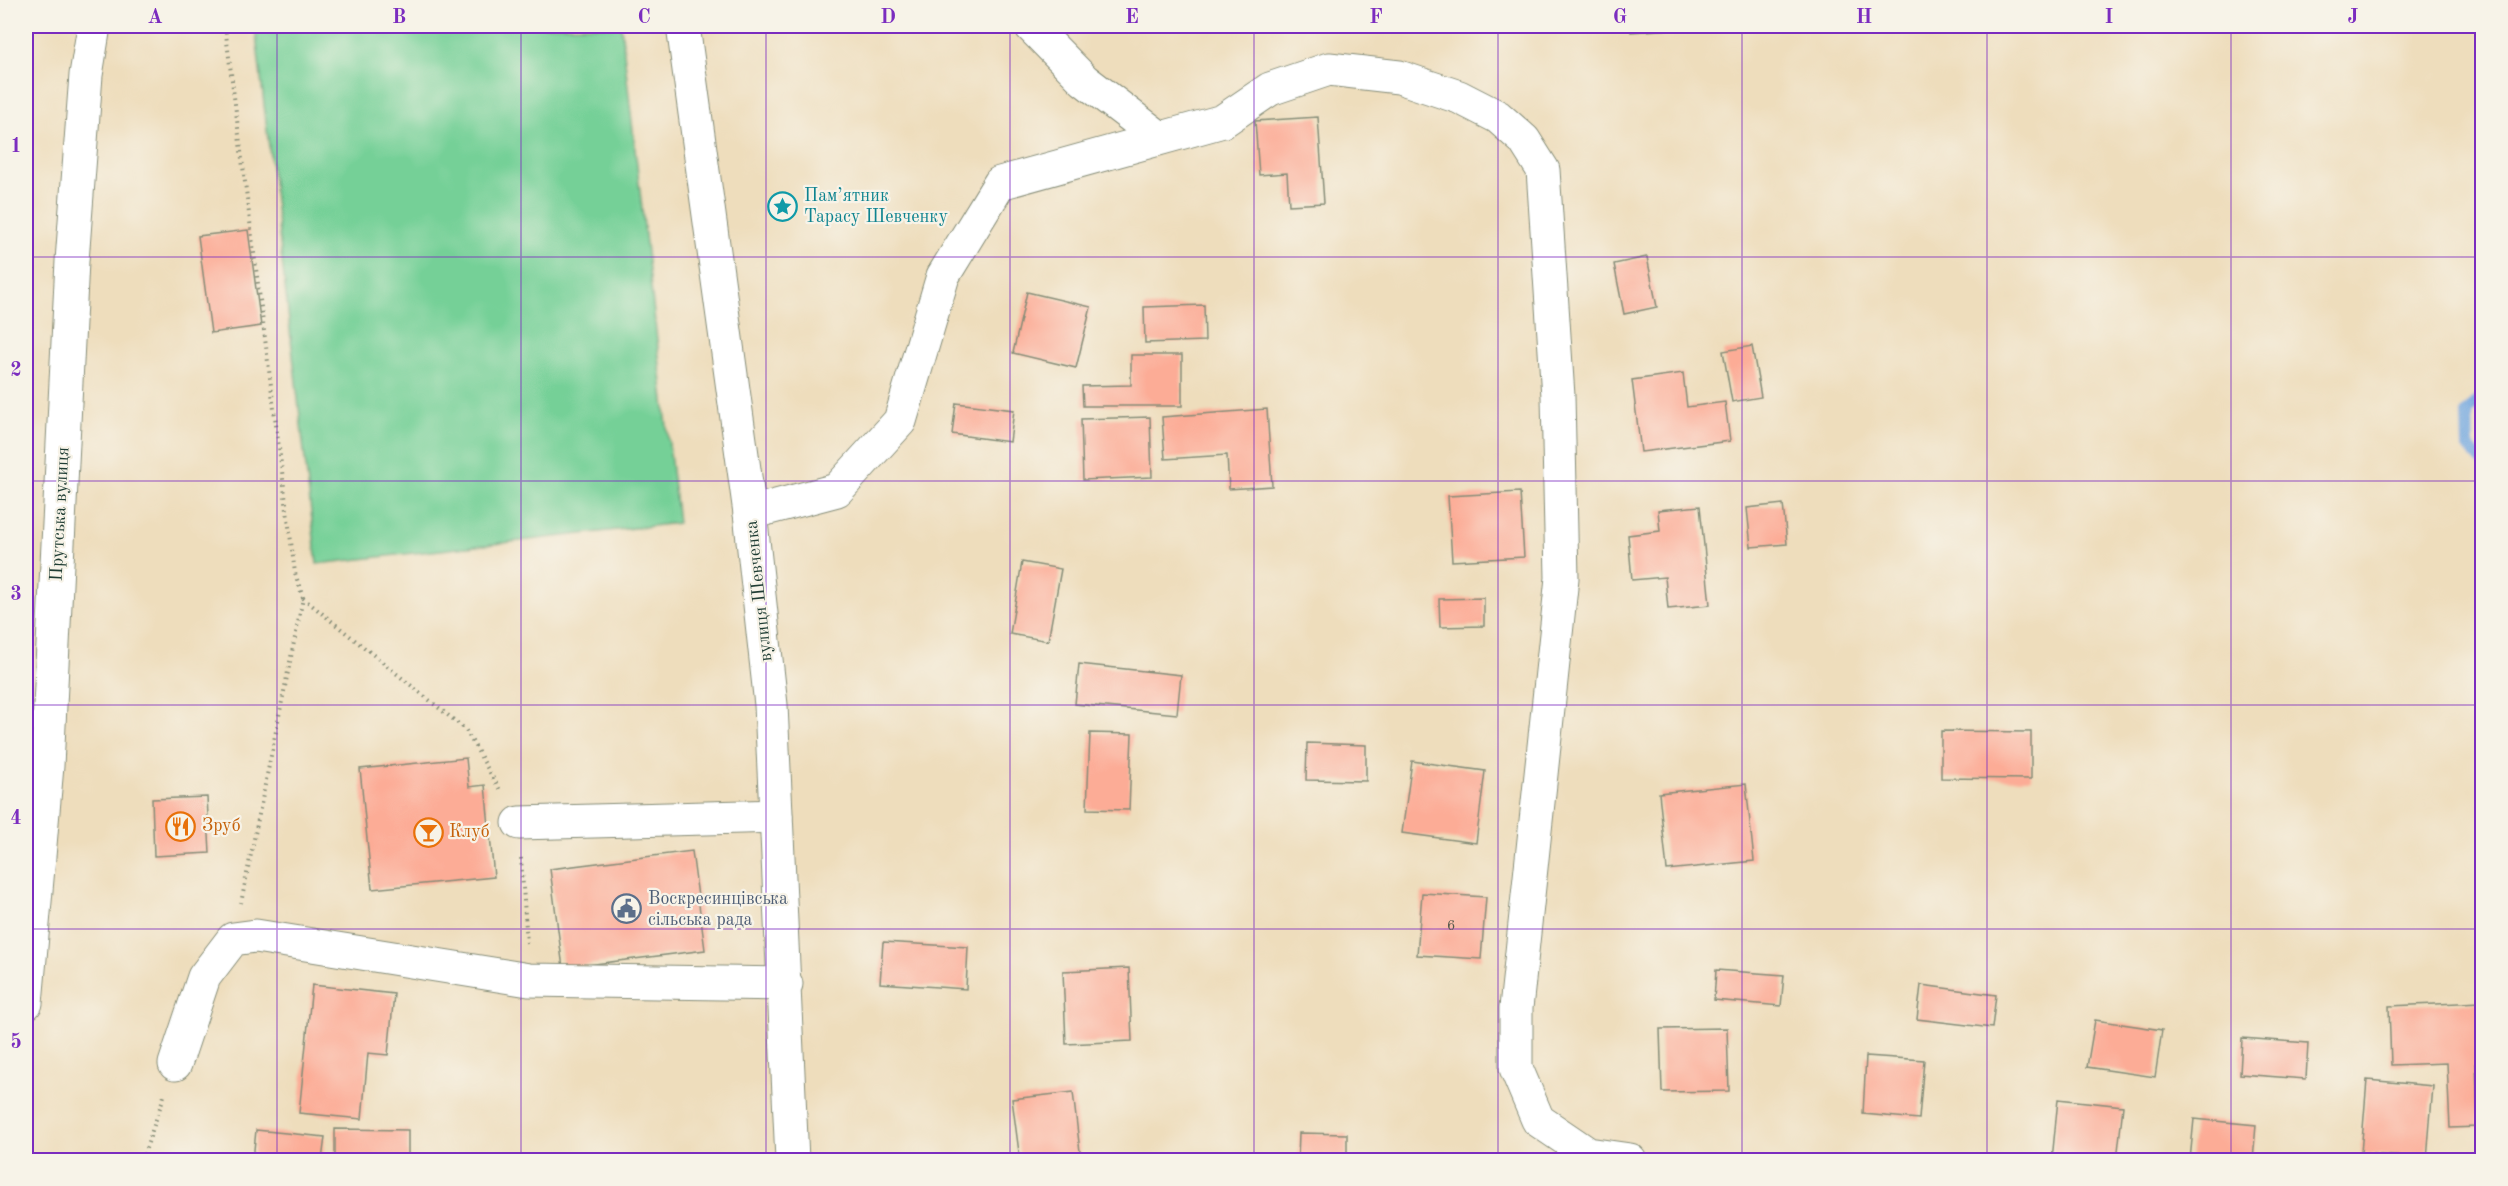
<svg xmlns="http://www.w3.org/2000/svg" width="2508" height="1186" viewBox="0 0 2508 1186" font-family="'Old Standard TT',serif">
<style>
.green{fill:#75d097;stroke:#4a8666;stroke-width:1.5}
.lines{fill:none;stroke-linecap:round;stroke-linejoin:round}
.stream{stroke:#71a6de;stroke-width:12}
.building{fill:#fcac96}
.minor-casing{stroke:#868d78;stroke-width:35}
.path{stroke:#868d78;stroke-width:4;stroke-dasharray:1.5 4.5;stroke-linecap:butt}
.minor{stroke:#fff;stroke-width:33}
.grid{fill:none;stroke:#7b2cbf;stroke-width:1.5;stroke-opacity:0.55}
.labels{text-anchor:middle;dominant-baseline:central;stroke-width:4.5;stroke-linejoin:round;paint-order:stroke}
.number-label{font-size:15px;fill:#56594c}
.culture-label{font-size:18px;fill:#0d838f;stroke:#f7f3e8;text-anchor:start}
.street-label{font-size:18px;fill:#1f3d34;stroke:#f7f3e8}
.food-label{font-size:18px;fill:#c56008;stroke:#f7f3e8;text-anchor:start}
.service-label{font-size:18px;fill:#4e5e75;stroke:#f7f3e8;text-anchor:start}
.neatline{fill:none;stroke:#7b2cbf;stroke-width:2}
.grid-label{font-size:20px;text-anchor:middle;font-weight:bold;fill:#7b2cbf}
</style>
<rect width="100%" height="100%" fill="#f7f3e8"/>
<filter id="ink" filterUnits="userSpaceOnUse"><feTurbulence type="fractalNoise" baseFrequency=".0167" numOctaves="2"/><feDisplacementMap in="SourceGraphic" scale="12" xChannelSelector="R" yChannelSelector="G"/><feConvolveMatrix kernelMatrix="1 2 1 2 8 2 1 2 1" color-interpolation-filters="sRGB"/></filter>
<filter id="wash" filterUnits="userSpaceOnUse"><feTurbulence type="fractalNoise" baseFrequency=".008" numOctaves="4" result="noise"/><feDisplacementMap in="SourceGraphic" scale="24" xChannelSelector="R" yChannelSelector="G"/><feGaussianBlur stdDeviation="1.35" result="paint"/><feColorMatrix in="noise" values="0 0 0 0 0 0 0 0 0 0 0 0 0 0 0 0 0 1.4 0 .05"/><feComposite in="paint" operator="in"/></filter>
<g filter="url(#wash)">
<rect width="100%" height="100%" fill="#eeddbc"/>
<polygon class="green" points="255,26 621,26 678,523 317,564"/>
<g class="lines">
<polyline class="stream" points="2482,396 2467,413 2468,447 2482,461"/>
</g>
<g id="blocks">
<g class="building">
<polygon points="1631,26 1674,26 1674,29 1631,32"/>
<polygon points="1318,117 1324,203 1289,205 1287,173 1259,175 1255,121"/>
<polygon points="248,230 261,326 211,333 198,236"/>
<polygon points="1647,257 1657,307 1624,314 1614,264"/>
<polygon points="1027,292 1091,307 1076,368 1013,353"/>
<polygon points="1204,305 1205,341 1145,343 1144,307"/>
<polygon points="1752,346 1761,397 1732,402 1723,351"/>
<polygon points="1131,355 1182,355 1182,406 1083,406 1082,386 1131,385"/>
<polygon points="1683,373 1687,407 1725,402 1730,441 1641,452 1632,380"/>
<polygon points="956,403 1014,410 1010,442 952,434"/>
<polygon points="1267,409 1272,486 1229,489 1227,455 1165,459 1162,417"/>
<polygon points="1150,417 1152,477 1083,480 1081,419"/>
<polygon points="1520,492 1524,557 1452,561 1448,496"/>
<polygon points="1783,504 1787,544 1751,547 1747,508"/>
<polygon points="1700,506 1710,605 1668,609 1665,577 1632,580 1628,535 1660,531 1658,510"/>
<polygon points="1022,562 1061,569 1048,641 1010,634"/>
<polygon points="1484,598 1484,626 1440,627 1439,599"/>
<polygon points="1079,664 1181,675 1177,714 1075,704"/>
<polygon points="1941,731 2031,732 2031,779 1941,778"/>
<polygon points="1090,733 1132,734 1129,810 1087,809"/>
<polygon points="1307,743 1366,745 1366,781 1306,780"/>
<polygon points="466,758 469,787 485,785 494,877 372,889 360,769"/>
<polygon points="1412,761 1485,771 1476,843 1402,833"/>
<polygon points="1746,784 1754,861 1667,870 1659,793"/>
<polygon points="207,797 210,853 154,856 152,799"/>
<polygon points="692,851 705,950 563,968 550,869"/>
<polygon points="1422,893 1486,897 1481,959 1417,955"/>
<polygon points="883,942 968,947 966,989 880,983"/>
<polygon points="1129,968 1132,1041 1066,1044 1063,971"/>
<polygon points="1716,970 1784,975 1781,1006 1714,1000"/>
<polygon points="312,985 394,994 388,1055 368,1053 362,1119 299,1113"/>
<polygon points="1921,985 1996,995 1992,1028 1917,1019"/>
<polygon points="2482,1002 2482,1061 2476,1061 2478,1127 2450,1128 2447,1063 2391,1065 2389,1006"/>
<polygon points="2095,1020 2162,1030 2155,1077 2087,1067"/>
<polygon points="1727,1028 1729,1091 1662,1092 1660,1029"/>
<polygon points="2242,1038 2308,1043 2306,1079 2240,1074"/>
<polygon points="1866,1056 1924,1060 1919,1119 1863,1114"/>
<polygon points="2367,1080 2433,1086 2427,1159 2361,1153"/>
<polygon points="1073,1092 1081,1160 1020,1160 1012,1099"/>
<polygon points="2058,1099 2123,1106 2117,1160 2052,1160"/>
<polygon points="2194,1119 2256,1125 2253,1160 2190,1160"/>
<polygon points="335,1129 408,1130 408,1160 335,1160"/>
<polygon points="256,1130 325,1137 322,1160 253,1160"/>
<polygon points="1299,1133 1347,1134 1347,1160 1298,1160"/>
</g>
</g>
</g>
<g filter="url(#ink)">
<use href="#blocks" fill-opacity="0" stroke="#868d78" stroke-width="1.5"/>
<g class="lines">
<defs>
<g id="minor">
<polyline points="683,26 750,513 771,705 792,1160"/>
<polyline points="1031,26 1084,80 1160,138"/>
<polyline points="750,513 837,490 900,421 943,276 1000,183 1223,121 1270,89 1329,69 1399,77 1459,97 1498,117 1524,140 1543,170 1558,396 1562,578 1516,1008 1516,1068 1538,1120 1588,1154 1630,1160"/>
<polyline points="519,823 776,816"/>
<polyline points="26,1003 47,766 72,261 86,75 94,26"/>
<polyline points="175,1064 204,977 233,939 256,936 529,980 786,984"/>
</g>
</defs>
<use href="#minor" class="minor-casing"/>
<g class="path">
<polyline points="225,26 295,573 303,598 241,903"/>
<polyline points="303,598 465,729 501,792"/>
<polyline points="521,858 527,943"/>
<polyline points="142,1160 164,1096"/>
</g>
<use href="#minor" class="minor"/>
</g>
</g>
<path class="grid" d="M277,26v1134M521,26v1134M766,26v1134M1010,26v1134M1254,26v1134M1498,26v1134M1742,26v1134M1987,26v1134M2231,26v1134M26,257h2456M26,481h2456M26,705h2456M26,929h2456"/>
<defs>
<symbol id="sight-ring" viewBox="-11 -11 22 22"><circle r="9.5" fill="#f7f3e8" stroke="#0f9aa8" stroke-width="1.5"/><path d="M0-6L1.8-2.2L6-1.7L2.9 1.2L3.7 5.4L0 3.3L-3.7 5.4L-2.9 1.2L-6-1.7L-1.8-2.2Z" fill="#0f9aa8"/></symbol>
<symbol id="restaurant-ring" viewBox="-11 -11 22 22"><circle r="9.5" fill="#f7f3e8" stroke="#e8710a" stroke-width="1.5"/><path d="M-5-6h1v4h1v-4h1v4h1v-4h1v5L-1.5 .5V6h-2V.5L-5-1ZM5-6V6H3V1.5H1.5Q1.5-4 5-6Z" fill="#e8710a"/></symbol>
<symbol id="bar-ring" viewBox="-11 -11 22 22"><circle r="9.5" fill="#f7f3e8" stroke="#e8710a" stroke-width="1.5"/><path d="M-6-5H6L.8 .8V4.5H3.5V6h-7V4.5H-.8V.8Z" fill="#e8710a"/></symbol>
<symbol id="civic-ring" viewBox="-11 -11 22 22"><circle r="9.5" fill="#f7f3e8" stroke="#5c6f8a" stroke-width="1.5"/><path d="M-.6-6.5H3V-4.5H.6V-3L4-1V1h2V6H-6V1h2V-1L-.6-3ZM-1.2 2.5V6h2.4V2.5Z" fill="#5c6f8a"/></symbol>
</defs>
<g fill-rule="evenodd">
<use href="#sight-ring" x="766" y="190" width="33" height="33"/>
<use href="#restaurant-ring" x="164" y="810" width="33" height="33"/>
<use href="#bar-ring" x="412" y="816" width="33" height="33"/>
<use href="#civic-ring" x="610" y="892" width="33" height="33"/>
</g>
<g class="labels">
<g class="number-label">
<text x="1451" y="926">6</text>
</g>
<g class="culture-label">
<text x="804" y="196">Пам’ятник<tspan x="804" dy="21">Тарасу Шевченку</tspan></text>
</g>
<g class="street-label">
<text transform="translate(60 514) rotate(-87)">Прутська вулиця</text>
<text transform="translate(759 591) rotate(-96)">вулиця Шевченка</text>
</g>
<g class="food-label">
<text x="202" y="826">Зруб</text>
<text x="449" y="832">Клуб</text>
</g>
<g class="service-label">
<text x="648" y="899">Воскресинцівська<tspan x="648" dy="21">сільська рада</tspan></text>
</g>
</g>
<rect width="2508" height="1186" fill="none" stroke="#f7f3e8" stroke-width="66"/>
<rect x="33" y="33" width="2442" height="1120" class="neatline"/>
<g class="grid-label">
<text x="155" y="23">A</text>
<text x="399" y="23">B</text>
<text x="644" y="23">C</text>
<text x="888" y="23">D</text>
<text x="1132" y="23">E</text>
<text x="1376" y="23">F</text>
<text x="1620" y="23">G</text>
<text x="1864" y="23">H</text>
<text x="2109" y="23">I</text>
<text x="2353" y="23">J</text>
<text x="16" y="152">1</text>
<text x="16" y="376">2</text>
<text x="16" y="600">3</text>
<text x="16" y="824">4</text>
<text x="16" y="1048">5</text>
</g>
</svg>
